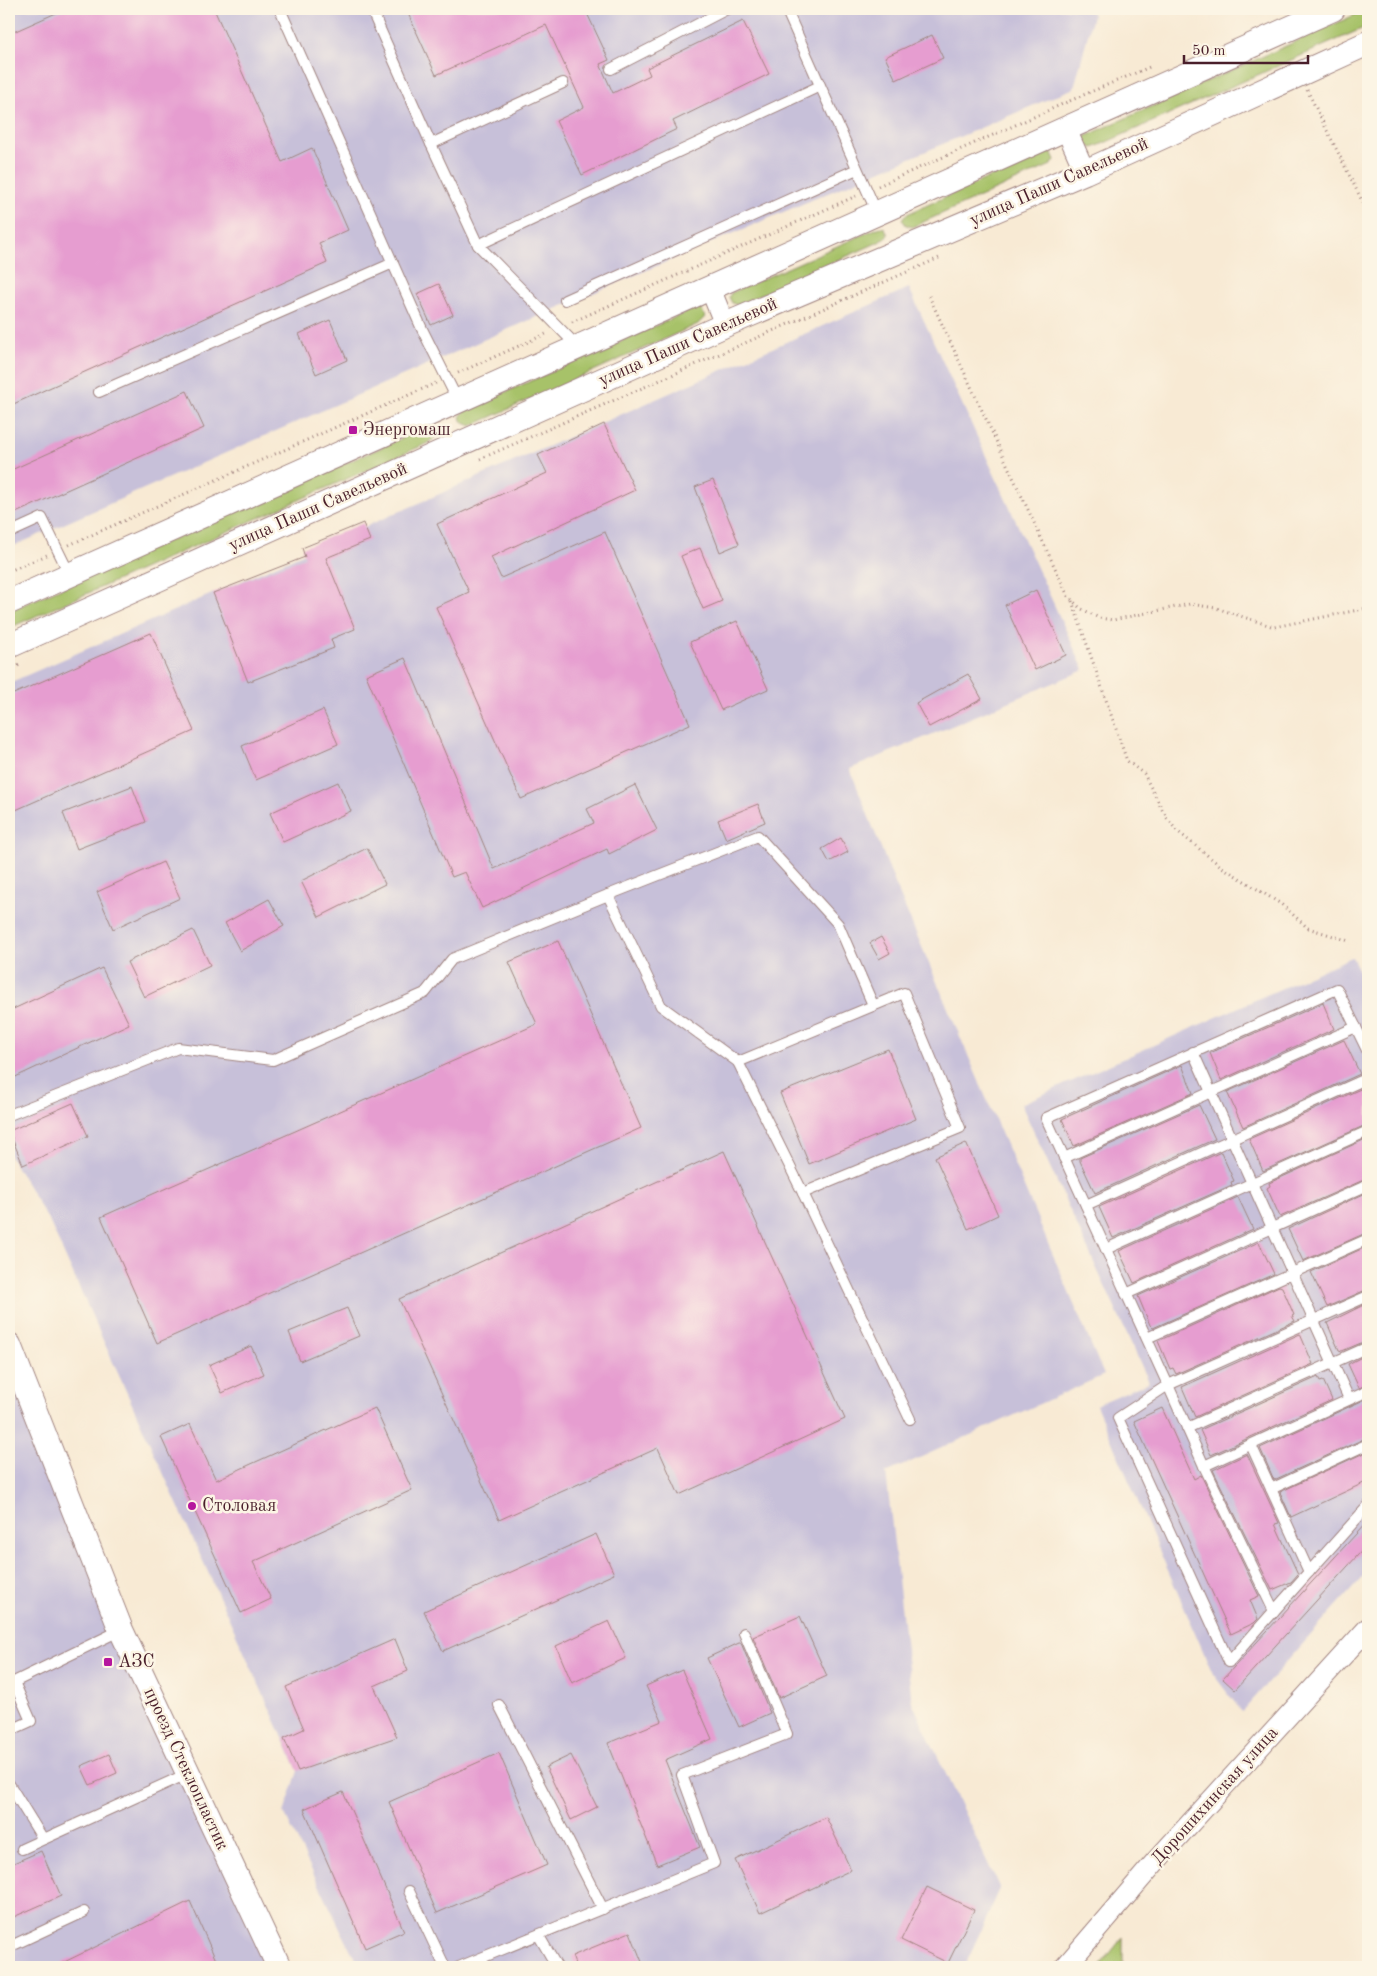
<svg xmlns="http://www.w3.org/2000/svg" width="1377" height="1976" viewBox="0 0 1377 1976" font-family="'Old Standard TT',serif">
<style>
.industrial{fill:#c7c0d9}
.green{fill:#a7c269;stroke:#78704a}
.building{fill:#e69dd0}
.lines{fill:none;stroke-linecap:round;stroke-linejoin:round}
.service-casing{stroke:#a18480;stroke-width:12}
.minor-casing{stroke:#a18480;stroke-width:22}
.tertiary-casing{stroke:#a18480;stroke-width:26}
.path{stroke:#a18480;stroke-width:3;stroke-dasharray:1 4;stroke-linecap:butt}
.service{stroke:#fff;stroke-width:10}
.minor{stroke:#fff;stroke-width:20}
.tertiary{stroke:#fff;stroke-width:24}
.poi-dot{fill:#b5179e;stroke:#fcf5e5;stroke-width:2}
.labels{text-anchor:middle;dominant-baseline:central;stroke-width:5;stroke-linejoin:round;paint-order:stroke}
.street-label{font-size:18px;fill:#4a1f2b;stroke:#fcf5e5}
.poi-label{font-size:18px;fill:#4a1f2b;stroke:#fcf5e5;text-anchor:start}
</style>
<rect width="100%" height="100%" fill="#fcf5e5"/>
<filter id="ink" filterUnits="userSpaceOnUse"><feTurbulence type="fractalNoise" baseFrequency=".02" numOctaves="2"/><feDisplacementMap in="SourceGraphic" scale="10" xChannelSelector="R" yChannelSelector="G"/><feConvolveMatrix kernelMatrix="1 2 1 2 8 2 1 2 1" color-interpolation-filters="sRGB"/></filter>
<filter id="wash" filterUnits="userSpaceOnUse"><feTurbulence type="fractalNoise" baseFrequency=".0096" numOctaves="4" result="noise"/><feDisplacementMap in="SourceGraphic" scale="20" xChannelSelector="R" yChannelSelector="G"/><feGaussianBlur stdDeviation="1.12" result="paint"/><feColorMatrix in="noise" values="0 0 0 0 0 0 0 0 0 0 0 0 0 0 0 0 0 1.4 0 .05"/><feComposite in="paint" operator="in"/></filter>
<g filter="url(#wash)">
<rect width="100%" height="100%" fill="#f8ead4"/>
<g class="industrial">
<polygon points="9,9 1090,9 1093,15 1074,88 490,337 9,548"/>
<polygon points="909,288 1084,670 850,769 896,886 1104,1375 886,1473 912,1702 1000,1889 964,1967 359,1967 284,1813 298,1771 50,1223 9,1154 9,683"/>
<polygon points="1352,957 1368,988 1368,1571 1242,1712 1213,1674 1096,1405 1149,1382 1021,1104"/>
<polygon points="9,1365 272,1967 9,1967"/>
</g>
<g class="green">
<polygon points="1368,9 1368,26 1093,148 1087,146 1084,140 1086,136"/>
<polygon points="1046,152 1052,153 1055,160 1051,165 912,227 906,225 902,219 905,215"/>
<polygon points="880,227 885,228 888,235 879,242 737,305 732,303 729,297 731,293"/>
<polygon points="696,308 701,308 705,317 698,324 471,426 464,423 460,417 465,410"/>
<polygon points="428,427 433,428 436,436 428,443 9,628 9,611"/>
<polygon points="1123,1937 1123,1967 1099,1967"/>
</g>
<g id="blocks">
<g class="building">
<polygon points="65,9 214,9 282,162 312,148 348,230 319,243 327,263 9,406 9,34"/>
<polygon points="406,9 585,9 609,60 600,64 613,93 650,75 647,68 743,21 769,74 673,121 677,129 582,175 556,121 584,107 546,25 436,75"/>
<polygon points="932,35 943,58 896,80 885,57"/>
<polygon points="439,284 453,315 431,325 417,294"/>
<polygon points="330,320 347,360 316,374 299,334"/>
<polygon points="187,391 204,428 9,516 9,471"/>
<polygon points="604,424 635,490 491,557 501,578 605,532 690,724 521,799 436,607 469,592 437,524 547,473 538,455"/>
<polygon points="713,480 739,544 720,552 695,487"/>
<polygon points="363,523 370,540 326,558 355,629 331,639 334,648 248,682 213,593 305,557 302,548"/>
<polygon points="700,548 722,601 703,609 681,556"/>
<polygon points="1036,590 1066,655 1035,670 1005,605"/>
<polygon points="737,621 768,689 721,710 690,642"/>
<polygon points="151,633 194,731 9,813 9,696"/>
<polygon points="405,658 494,869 594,823 587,809 635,785 657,830 609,854 607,849 482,908 465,872 452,877 366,675"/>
<polygon points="968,674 982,699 929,727 916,703"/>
<polygon points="323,710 338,744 256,780 242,746"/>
<polygon points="338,782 351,811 283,842 270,813"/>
<polygon points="132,786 146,822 77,849 63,813"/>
<polygon points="758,804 765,822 726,839 718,820"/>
<polygon points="841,838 848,852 829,862 822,849"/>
<polygon points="367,848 385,884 319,917 301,881"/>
<polygon points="163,862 180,898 113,929 97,892"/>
<polygon points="269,899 284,926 240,951 225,923"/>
<polygon points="193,930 210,965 144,997 127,962"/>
<polygon points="881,937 890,953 879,959 870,943"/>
<polygon points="558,941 641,1128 157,1343 101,1217 537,1024 509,962"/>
<polygon points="102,968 129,1024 9,1080 9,1011"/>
<polygon points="1323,1003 1334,1029 1221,1080 1210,1053"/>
<polygon points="1344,1040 1360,1074 1243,1127 1227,1092"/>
<polygon points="888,1049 916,1119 809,1164 780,1093"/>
<polygon points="1182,1065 1193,1093 1074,1146 1062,1119"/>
<polygon points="1365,1087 1368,1093 1368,1124 1263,1171 1249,1139"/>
<polygon points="73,1103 88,1136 23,1165 9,1131"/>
<polygon points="1199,1105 1215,1139 1095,1193 1080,1161 1080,1158"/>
<polygon points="1368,1138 1368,1178 1280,1217 1267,1188 1270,1186 1269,1183"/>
<polygon points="966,1143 998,1215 968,1229 935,1157"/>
<polygon points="724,1151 845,1419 679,1495 658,1448 499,1520 399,1299"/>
<polygon points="1221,1152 1234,1181 1231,1182 1232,1185 1113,1238 1099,1207"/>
<polygon points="1368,1192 1368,1232 1303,1261 1288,1229"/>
<polygon points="1238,1197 1253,1229 1134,1283 1119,1251"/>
<polygon points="1259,1242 1274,1274 1153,1328 1150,1325 1138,1296"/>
<polygon points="1368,1246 1368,1289 1327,1307 1311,1272"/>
<polygon points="1279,1286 1282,1287 1294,1315 1292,1316 1295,1321 1176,1374 1173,1368 1170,1369 1158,1341"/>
<polygon points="1368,1303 1368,1340 1342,1351 1339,1350 1327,1323"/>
<polygon points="347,1308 359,1336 300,1361 289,1332"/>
<polygon points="1300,1334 1313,1364 1195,1417 1182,1387"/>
<polygon points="251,1346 264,1374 222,1393 209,1365"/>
<polygon points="1368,1354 1368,1384 1359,1388 1348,1364"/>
<polygon points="1318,1377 1320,1381 1323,1380 1332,1400 1211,1455 1200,1430"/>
<polygon points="1368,1398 1368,1437 1274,1480 1260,1448"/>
<polygon points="375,1408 412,1490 253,1562 271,1599 241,1613 161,1437 190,1424 216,1480"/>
<polygon points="1162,1408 1194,1479 1201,1475 1259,1596 1250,1600 1258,1619 1254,1623 1231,1634 1134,1421"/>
<polygon points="1368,1451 1368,1481 1291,1517 1280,1492"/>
<polygon points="1247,1454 1279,1523 1275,1524 1298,1574 1291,1582 1272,1590 1213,1470"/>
<polygon points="1368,1521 1368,1544 1235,1690 1223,1679"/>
<polygon points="596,1534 614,1574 443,1651 424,1611"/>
<polygon points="800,1616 827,1676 779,1698 753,1637"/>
<polygon points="609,1621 626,1658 572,1683 556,1646"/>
<polygon points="395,1639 408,1671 374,1686 397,1737 298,1771 284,1738 304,1729 286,1687"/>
<polygon points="739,1643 741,1643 770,1713 739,1727 707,1658"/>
<polygon points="682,1670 712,1739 665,1760 700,1847 657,1865 608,1743 662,1721 646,1686"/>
<polygon points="499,1753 547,1865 437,1913 389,1802"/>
<polygon points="109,1754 117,1773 90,1785 81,1766"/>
<polygon points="571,1755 597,1807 571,1820 546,1767"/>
<polygon points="343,1792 404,1931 365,1948 304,1809"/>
<polygon points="826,1817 851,1870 760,1913 735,1860"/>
<polygon points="41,1851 61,1896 9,1919 9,1865"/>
<polygon points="927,1887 974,1910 948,1963 901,1940"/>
<polygon points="190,1901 219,1967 54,1967"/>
<polygon points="630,1932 642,1962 629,1967 576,1967 572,1956"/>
</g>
</g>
</g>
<g filter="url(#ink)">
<use href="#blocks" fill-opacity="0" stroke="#a18480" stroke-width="1"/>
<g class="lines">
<defs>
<g id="service">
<polyline points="280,9 422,329 458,401"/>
<polyline points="371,9 431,144"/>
<polyline points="786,9 877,213"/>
<polyline points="611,69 727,9"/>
<polyline points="563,83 431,144 478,245 820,86"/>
<polyline points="478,245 577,346"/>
<polyline points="565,300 857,169"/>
<polyline points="99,392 393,263"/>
<polyline points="9,533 42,518 70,575"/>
<polyline points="608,895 758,836 838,924 873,1005"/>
<polyline points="1193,1052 1349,1399"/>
<polyline points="738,1062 904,993 960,1128 803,1193"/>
<polyline points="9,1115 178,1048 273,1060 425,993 452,959 608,895 661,1006 738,1062 803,1193 910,1419"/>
<polyline points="1064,1158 1356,1027"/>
<polyline points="1086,1205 1368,1078"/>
<polyline points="1106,1249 1368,1131"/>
<polyline points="1126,1294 1368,1185"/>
<polyline points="1368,1296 1168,1385 1204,1466 1274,1611 1368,1506"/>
<polyline points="1147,1338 1368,1239"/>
<polyline points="1187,1428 1368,1347"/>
<polyline points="1251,1445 1309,1572"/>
<polyline points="1204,1466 1368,1391"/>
<polyline points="1271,1489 1368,1444"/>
<polyline points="1274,1611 1229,1662 1118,1418 1168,1385 1046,1118 1337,989 1368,1052"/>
<polyline points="499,1705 603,1909"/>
<polyline points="9,1731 31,1721 14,1682 121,1630"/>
<polyline points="9,1784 43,1839"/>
<polyline points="22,1849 189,1773"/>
<polyline points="409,1891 445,1967"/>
<polyline points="539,1936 557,1967"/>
<polyline points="9,1947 84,1912"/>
<polyline points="459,1967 714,1863 682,1775 787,1734 744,1633"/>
</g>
<g id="minor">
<polyline points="1066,129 1085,172"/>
<polyline points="710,288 725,325"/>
<polyline points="1065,1967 1155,1862 1368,1628"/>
</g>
<g id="tertiary">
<polyline points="9,602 1333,9"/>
<polyline points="9,646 725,325 1085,172 1368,43"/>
<polyline points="9,1345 121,1630 279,1967"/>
</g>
</defs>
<use href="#service" class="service-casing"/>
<use href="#minor" class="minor-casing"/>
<use href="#tertiary" class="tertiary-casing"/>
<g class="path">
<polyline points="1307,90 1368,213"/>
<polyline points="878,186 1074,99 1152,66"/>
<polyline points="929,296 1068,596 1080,608 1099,618 1113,620 1190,604 1216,608 1274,627 1368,608"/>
<polyline points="572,322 856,196"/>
<polyline points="458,373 548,333"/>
<polyline points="480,459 939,258"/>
<polyline points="69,545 436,383"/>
<polyline points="9,571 47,555"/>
<polyline points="1072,601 1127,761 1144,774 1166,817 1177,831 1222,867 1281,904 1308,928 1349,941"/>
<polyline points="9,670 20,665"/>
</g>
<use href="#service" class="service"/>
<use href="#minor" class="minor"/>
<use href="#tertiary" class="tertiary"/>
</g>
</g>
<g class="poi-dot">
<rect x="348" y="425" width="10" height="10" rx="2.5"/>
<circle cx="192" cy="1506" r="5"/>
<rect x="103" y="1657" width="10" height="10" rx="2.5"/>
</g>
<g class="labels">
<g class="street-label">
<text transform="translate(1059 182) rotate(-24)">улица Паши Савельевой</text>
<text transform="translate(688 342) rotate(-24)">улица Паши Савельевой</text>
<text transform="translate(318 507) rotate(-24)">улица Паши Савельевой</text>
<text transform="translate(186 1769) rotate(65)">проезд Стеклопластик</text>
<text transform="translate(1215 1796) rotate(-48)">Дорошихинская улица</text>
</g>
<g class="poi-label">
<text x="363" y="430">Энергомаш</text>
<text x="202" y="1506">Столовая</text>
<text x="118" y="1662">АЗС</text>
</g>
</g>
<rect width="1377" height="1976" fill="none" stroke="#fcf5e5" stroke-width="30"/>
<path d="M1184 55v8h124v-8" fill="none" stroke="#4a1f2b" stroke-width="2.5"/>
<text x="1192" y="55" font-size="15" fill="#4a1f2b" stroke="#fcf5e5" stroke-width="4" paint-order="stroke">50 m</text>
</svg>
